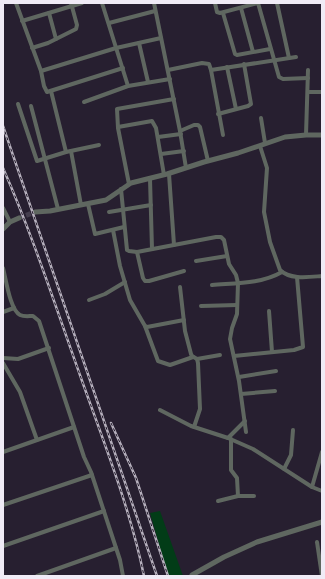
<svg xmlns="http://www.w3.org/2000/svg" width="325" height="579" viewBox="0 0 325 579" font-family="Spectral,serif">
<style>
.green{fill:#023c17}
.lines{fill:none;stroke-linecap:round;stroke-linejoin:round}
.tertiary-tunnel{stroke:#453e4e;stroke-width:5;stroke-dasharray:5 2.5;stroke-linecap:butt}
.minor{stroke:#5f6760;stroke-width:4}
.tertiary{stroke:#5f6760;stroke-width:5}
.rail-casing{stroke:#b6b0bd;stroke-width:2.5}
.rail{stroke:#1e1626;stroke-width:1;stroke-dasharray:3;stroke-linecap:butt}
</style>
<rect width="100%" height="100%" fill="#271f30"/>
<polygon class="green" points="160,511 183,576 168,576 150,513"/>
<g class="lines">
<polyline class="tertiary-tunnel" points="19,218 35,212"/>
<g class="minor">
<polyline points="16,3 41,71 44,86 47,92 123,68"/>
<polyline points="102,3 128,86"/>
<polyline points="154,3 180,131 186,168"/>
<polyline points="215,3 217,12 220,13 258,3"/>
<polyline points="258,3 279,77 283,79 308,78"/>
<polyline points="277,3 289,58"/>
<polyline points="241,8 253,52"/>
<polyline points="49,13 56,39"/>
<polyline points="223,13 235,54 237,55 270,49"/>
<polyline points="22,21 82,3"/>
<polyline points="109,23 155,11"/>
<polyline points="139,43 148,82"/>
<polyline points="32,48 48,43 76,29 77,25 71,3"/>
<polyline points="227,67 236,109"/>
<polyline points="168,70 202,63 209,64 211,70 223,135"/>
<polyline points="211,70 296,57"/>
<polyline points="41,71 116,48 161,38"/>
<polyline points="51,91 66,152"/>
<polyline points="308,92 322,92"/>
<polyline points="84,102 128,86 170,79"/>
<polyline points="18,104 37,161 66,152 99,145"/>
<polyline points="31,106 58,209"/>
<polyline points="218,114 248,106 251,104 244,64"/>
<polyline points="261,118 265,143"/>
<polyline points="118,127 152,121 156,128 164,175"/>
<polyline points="180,131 194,125 198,125 200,127 208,161"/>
<polyline points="306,135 308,70"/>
<polyline points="158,137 181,134"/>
<path d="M260,146l7,22 -3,44 6,30 10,28c10,10 29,7 42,6"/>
<polyline points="71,151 81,205"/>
<polyline points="161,154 184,151"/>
<polyline points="169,174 174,245"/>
<polyline points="150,179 152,249"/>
<polyline points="129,184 118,128 117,109 174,99"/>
<polyline points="121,189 127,250 129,251 137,252 216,237 221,237 224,240 229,264 236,275 238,283 237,314 232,328 230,339 239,381 246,432"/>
<polyline points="88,204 95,234 124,227"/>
<polyline points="3,208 10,222"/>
<polyline points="109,212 151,205"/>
<polyline points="113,230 120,266 130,300 145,326 147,327 184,320"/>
<polyline points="137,252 143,278 145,281 149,281 184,271"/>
<polyline points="196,261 227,256"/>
<path d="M3,268c3,11 7,42 17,47 4,2 9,1 13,1l6,5 45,136 7,15 29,88 3,16"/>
<path d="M212,285c24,-2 49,-1 70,-13"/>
<polyline points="180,287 185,331 191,354 192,356 197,359 198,363 200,409 194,427"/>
<polyline points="89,300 105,294 125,282"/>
<polyline points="201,306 237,305"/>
<polyline points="269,311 272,352"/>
<polyline points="3,312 14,308"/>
<polyline points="145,326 158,361 170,365 193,357"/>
<polyline points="234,356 294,350 303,347 297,277"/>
<polyline points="3,358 18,359 49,348"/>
<polyline points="197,359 220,355"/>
<polyline points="3,363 20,392 37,440"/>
<polyline points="239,377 276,371"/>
<polyline points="241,394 275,391"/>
<polyline points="160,410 191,426 228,438 253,449 312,487 322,491"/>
<polyline points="228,438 245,421"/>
<polyline points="231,439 231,470 237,478 238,496"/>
<polyline points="3,452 74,427"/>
<polyline points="284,469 291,455 293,430"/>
<polyline points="312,487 322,452"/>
<polyline points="218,501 238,496 254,496"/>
<polyline points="3,505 92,475"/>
<polyline points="317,542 322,576"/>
<polyline points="3,546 104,511"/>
<polyline points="37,576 116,548"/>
</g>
<g class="tertiary">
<polyline points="35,212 50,211 106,200 131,183 167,174 204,162 238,153 285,137 306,135 322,135"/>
<polyline points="3,229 10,222 19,218"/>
<polyline points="192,575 224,557 257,542 322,522"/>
</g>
<defs>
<g id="rail">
<polyline points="3,126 157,576"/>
<path d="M3,168c30,68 53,140 78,210 23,65 49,130 63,198"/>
<polyline points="111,423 136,478 168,576"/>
</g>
</defs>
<use href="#rail" class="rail-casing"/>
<use href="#rail" class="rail"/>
</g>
<rect width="325" height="579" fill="none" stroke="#f0ebf6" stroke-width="8"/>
</svg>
